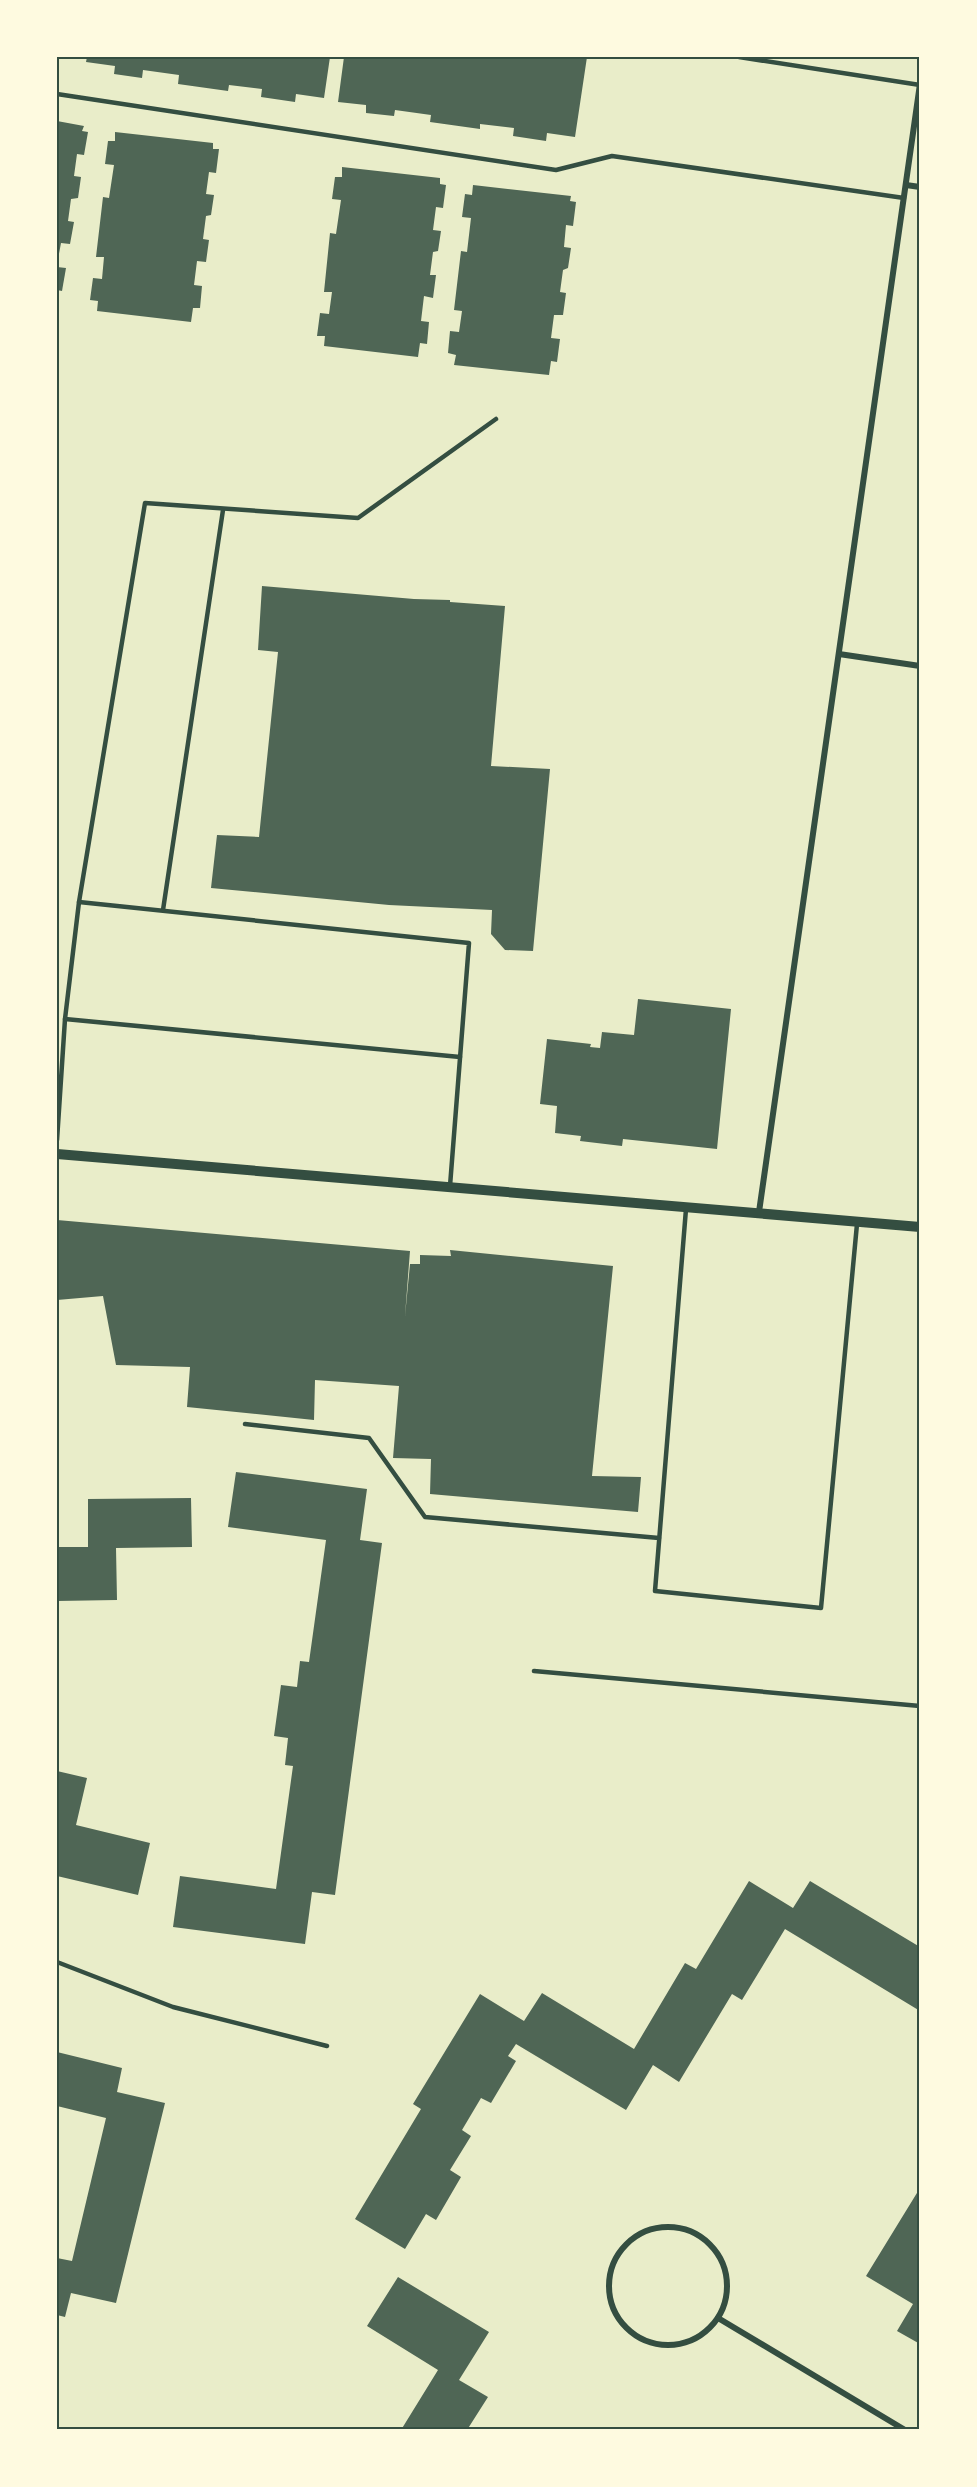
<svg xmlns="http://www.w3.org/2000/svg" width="977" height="2487" viewBox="0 0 977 2487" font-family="'IBM Plex Sans',sans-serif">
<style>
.building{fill:#4f6655}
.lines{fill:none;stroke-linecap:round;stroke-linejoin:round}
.service{stroke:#344e41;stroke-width:4.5}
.minor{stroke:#344e41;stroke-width:6}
.tertiary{stroke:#344e41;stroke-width:10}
.neatline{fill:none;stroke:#344e41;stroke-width:2}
</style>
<rect width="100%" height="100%" fill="#e9edc9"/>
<g class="building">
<polygon points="87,57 330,57 324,98 296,94 295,102 261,97 262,89 229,85 228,91 178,84 179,75 143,70 142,78 114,74 115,66 86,62"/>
<polygon points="344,57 587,57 575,137 547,133 546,141 513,136 514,128 480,124 480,129 430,122 431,115 395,110 394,116 366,113 366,105 338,102"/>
<polygon points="57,121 84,126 82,131 88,132 84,155 77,154 74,176 81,177 78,198 71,199 68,221 74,222 70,244 61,243 58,259"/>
<polygon points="115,132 213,143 213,149 219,149 216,173 209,172 206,194 214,195 211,215 206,216 203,239 209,240 206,262 197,261 194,285 202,286 200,308 193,308 191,322 97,311 98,301 90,300 93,278 102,279 104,257 96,257 103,197 109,198 114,165 105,164 108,141 115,141"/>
<polygon points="342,167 440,178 440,184 446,185 443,208 436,207 433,230 441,231 438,251 433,252 430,275 436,275 433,298 424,296 421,321 429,322 427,344 420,343 418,357 324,346 325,336 317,336 320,313 329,314 332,292 324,292 330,233 336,234 341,200 332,199 335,177 342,177"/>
<polygon points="473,185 571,196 570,201 576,202 573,226 566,225 564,247 571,248 568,268 563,270 560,292 566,293 563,315 554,315 551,338 560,339 557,362 551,361 549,375 454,365 456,355 448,353 450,331 459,332 462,311 454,310 461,251 467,252 471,218 462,217 465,194 472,195"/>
<polygon points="57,267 66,268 62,291 57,290"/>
<polygon points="262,586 414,599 450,600 450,602 505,606 491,766 550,769 533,951 505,950 491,934 492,910 389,905 211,888 217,835 259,837 278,652 258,650"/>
<polygon points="638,999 731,1009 717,1149 623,1139 622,1146 580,1141 581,1136 555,1133 557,1106 540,1104 547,1039 591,1044 590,1047 600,1048 602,1032 634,1035"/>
<polygon points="57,1220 410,1251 405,1316 410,1264 420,1264 420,1255 451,1256 450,1250 613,1266 592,1476 641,1477 638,1512 430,1494 431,1459 393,1458 399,1386 315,1380 314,1420 187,1407 190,1367 116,1365 103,1296 57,1300"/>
<polygon points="236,1472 367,1489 360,1540 382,1543 335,1895 312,1892 305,1944 173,1927 180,1876 276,1889 293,1766 285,1765 288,1738 274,1736 281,1685 297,1687 300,1661 309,1662 326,1540 228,1527"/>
<polygon points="191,1498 192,1547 116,1548 117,1600 57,1601 57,1547 88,1547 88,1499"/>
<polygon points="57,1771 87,1778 76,1825 150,1843 138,1895 57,1876"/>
<polygon points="749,1881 793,1908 810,1881 920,1947 920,2011 785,1929 742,2000 732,1994 679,2082 653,2065 626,2110 516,2044 508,2056 516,2061 491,2103 481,2098 462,2130 471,2136 450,2170 461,2177 436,2220 426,2214 405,2249 355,2219 421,2109 413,2104 480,1994 524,2021 542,1993 634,2049 685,1963 696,1969"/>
<polygon points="57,2052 122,2068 117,2092 165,2103 116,2303 71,2293 65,2317 57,2315 57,2258 72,2261 106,2118 57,2106"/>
<polygon points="920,2188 920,2344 897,2331 913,2304 866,2276"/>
<polygon points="398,2277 489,2332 459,2380 488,2397 467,2430 401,2430 438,2370 367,2326"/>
</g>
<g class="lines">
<g class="service">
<polyline points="739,57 920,85"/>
<polyline points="57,94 556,170 612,156 904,198"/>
<polyline points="79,902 469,943 450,1186"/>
<polyline points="163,910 223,510"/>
<polyline points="65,1019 460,1057"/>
<polyline points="57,1140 65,1019 79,902 145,503 358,518 496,419"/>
<polyline points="686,1209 655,1591 821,1608 857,1224"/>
<polyline points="245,1424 369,1438 425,1517 659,1538"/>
<polyline points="534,1671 920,1706"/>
<polyline points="57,1962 173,2007 327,2046"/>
</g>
<g class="minor">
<polyline points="906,185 920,187"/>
<polyline points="839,654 920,666"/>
<polyline points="759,1212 920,84"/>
<circle cx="668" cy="2286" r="59"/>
<polyline points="718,2318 905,2430"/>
</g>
<polyline class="tertiary" points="57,1154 920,1227"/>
</g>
<rect width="977" height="2487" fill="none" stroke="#fefae0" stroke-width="117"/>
<rect x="58" y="58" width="860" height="2370" class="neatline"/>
</svg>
